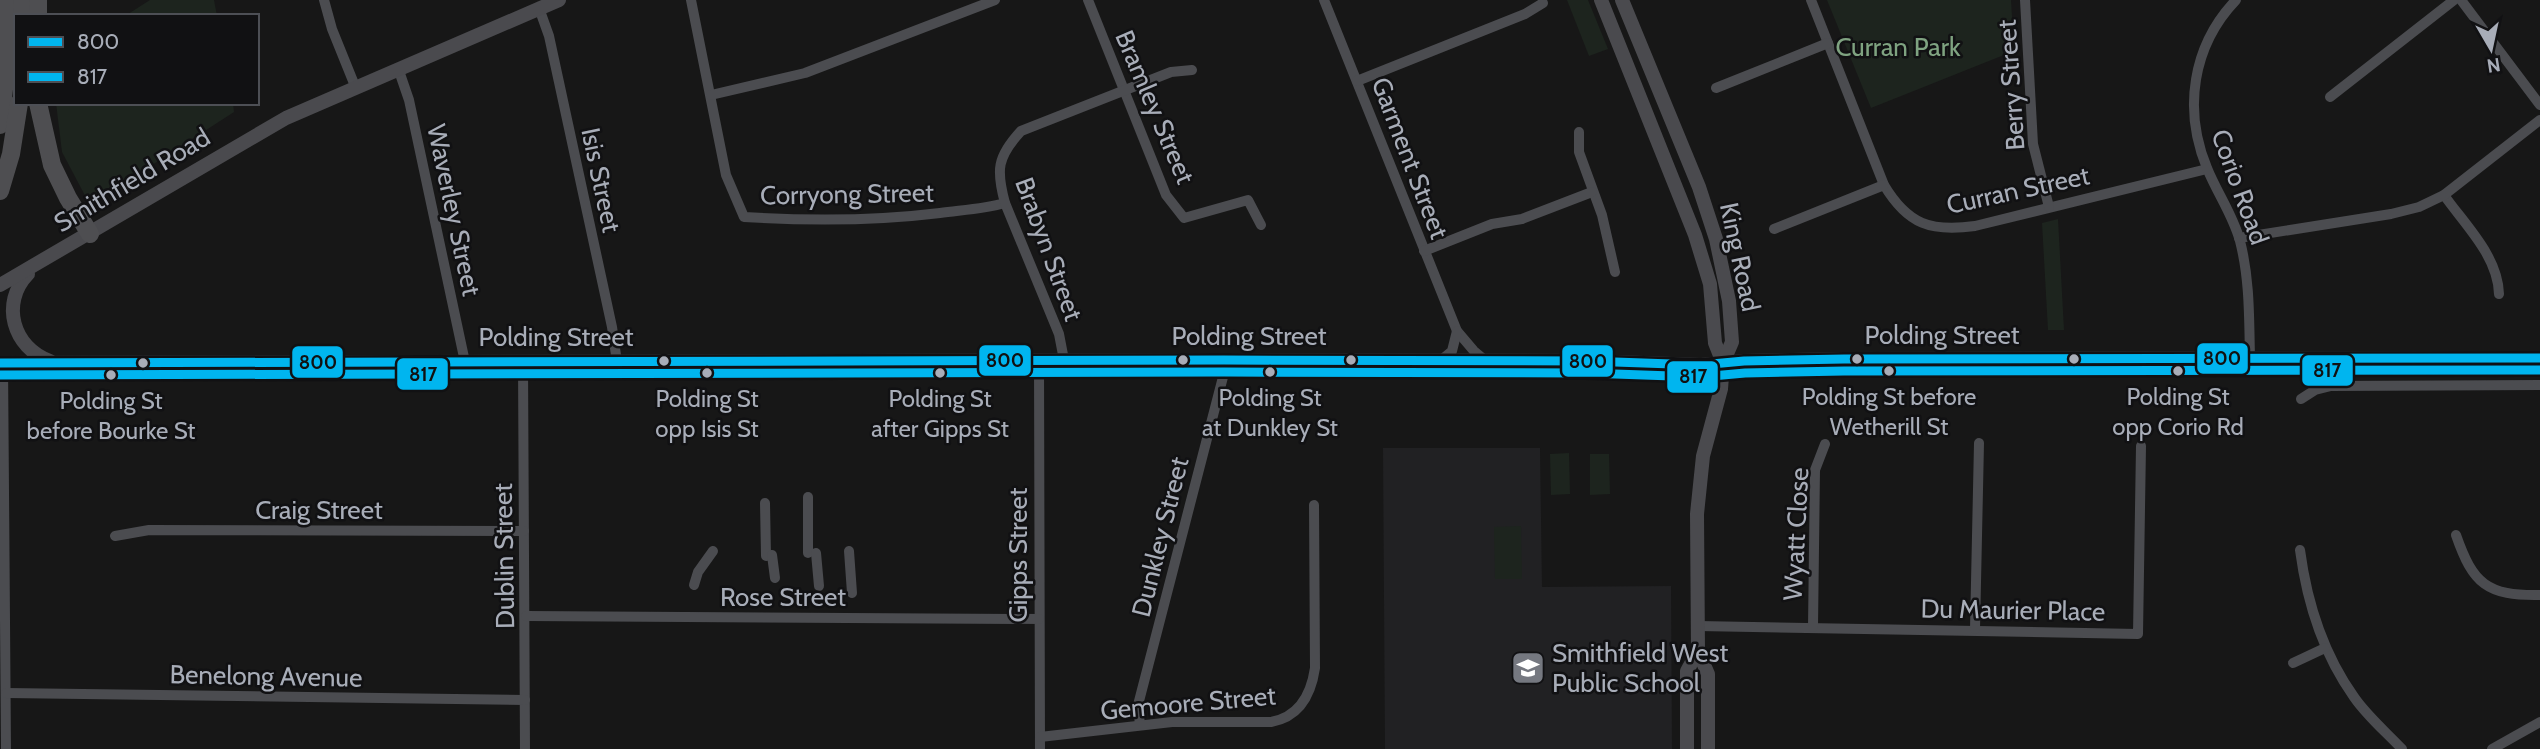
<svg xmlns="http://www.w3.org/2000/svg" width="2540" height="749" viewBox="0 0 2540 749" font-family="Cabin,sans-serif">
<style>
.built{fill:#212123}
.green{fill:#1d241e}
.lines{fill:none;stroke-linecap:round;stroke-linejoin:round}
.street{stroke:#4b4c50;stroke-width:10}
.secondary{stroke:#4a4a4e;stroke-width:14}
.highway{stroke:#4e4e51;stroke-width:18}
.bus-1-casing{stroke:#111113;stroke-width:14}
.bus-2-casing{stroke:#111113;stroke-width:14}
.bus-1{stroke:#00b5ef;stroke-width:9}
.bus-2{stroke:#00b5ef;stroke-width:9}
.bus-dot{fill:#a8adb8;stroke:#111113;stroke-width:2.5}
.labels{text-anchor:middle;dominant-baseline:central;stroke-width:5;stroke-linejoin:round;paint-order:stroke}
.bus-label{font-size:24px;fill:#a8adb8;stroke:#111113}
.park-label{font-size:26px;fill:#7fa381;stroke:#111113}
.street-label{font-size:26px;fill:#a8adb8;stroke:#111113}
.poi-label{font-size:26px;fill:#a8adb8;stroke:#111113;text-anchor:start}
.line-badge{stroke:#111113;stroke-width:2.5}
.pale-badge-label{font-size:19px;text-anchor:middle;font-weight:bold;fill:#111}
</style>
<rect width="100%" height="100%" fill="#171717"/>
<polygon class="built" points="1383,448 1540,448 1542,587 1671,586 1672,749 1385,749"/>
<g class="green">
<polygon points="150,0 214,0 217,16 125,16"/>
<polygon points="1567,0 1588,0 1608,49 1589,56"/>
<polygon points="1827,0 2011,0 2014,51 1871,108"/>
<polygon points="56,103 233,103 234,112 90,205 62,152"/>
<polygon points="2058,219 2064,330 2048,330 2042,223"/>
<polygon points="1569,453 1570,494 1551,495 1550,454"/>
<polygon points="1590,454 1609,454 1610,494 1590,495"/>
<polygon points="1521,526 1522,579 1495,579 1494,527"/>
</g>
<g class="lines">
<g class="street">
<polyline points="324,0 332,29 355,86"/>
<path d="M691,0l35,175 18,42c65,4 131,4 196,-4 22,-3 44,-4 65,-10"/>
<polyline points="1088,0 1166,195 1184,218 1248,200 1261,225"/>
<polyline points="1324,0 1457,331 1474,351 1486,361"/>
<path d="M1811,0l73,185c24,40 47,47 91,41l232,-57"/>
<polyline points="2025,0 2033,144 2049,207"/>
<path d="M2236,0c-44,46 -53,110 -29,168 10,25 26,47 33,73 10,39 9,78 10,117"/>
<polyline points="2461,0 2540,105"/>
<polyline points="539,8 549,36 612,327 617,362"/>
<polyline points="398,68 409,100 465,362"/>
<polyline points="1357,81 1525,14 1543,3"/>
<polyline points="1716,88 1828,43"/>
<polyline points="711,95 805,73 995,0"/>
<polyline points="2330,97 2454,0"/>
<polyline points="1579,132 1579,152 1602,215 1615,272"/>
<path d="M2444,195c21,30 54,61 55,99"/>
<polyline points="1774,229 1884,185"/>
<polyline points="2239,238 2391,214 2419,207 2444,195 2540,120"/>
<polyline points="1424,251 1492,224 1522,219 1592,192"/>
<path d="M1064,360l-5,-26 -54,-131c-9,-33 -8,-46 16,-72l150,-59 21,-2"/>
<polyline points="1039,361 1040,749"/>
<polyline points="1440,361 1452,351 1457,331"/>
<polyline points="523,362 525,749"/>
<polyline points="3,363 6,749"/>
<polyline points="2301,399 2315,390 2331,386 2540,385"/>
<polyline points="808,497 808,553"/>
<polyline points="765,503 766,556"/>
<path d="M2456,535c17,49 31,61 84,60"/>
<polyline points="115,536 149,530 524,531"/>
<path d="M2300,550c7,53 22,102 54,147 13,19 32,35 48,52"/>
<polyline points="849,551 852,593"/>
<polyline points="816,553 819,586"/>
<polyline points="772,555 775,578"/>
<polyline points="694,585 698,572 713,551"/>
<polyline points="526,616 1039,619"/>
<polyline points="1698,626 2138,634 2141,446"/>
<polyline points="1813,627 1815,470 1825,444"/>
<polyline points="1975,629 1979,443"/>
<polyline points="2293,663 2325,648"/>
<polyline points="6,693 525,700"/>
<polyline points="1140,725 1138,705 1223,377 1224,360"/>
<path d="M1040,737l132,-15h99c28,-5 40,-27 44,-54l-1,-163"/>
<polyline points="2492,749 2540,722"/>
</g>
<g class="secondary">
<polyline points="1601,0 1695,235 1710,284 1715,343 1723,363"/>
<polyline points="1622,0 1699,187 1716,239 1729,301 1732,342 1723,363 1721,389 1703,456 1697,514 1698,651 1708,674 1708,749"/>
<path d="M28,274c-28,29 -15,74 22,87"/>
<polyline points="0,285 286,118 559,0"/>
<polyline points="0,363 1224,360 1586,361 1701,365 1744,361 1844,359 2540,358"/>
<polyline points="1687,749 1687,671 1698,651"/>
</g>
<g class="highway">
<polyline points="38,0 38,16"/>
<polyline points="20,16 21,0"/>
<polyline points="38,103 52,165 68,198 90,234"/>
<polyline points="0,125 4,89 5,0"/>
<polyline points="0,191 11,154 19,103"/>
</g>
<defs>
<polyline id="bus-1" points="0,363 1224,360 1586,361 1701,365 1744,361 1844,359 2540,358"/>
<polyline id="bus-2" points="0,375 1224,372 1586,373 1701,377 1745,373 1844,371 2540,370"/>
</defs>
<use href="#bus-1" class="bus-1-casing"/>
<use href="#bus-2" class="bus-2-casing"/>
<use href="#bus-1" class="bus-1"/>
<use href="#bus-2" class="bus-2"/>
</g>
<defs>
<symbol id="school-square" viewBox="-11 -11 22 22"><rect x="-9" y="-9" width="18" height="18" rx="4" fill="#757880" stroke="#111113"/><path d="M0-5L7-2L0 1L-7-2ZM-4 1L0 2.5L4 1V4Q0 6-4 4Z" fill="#fff"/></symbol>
</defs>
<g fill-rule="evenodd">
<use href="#school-square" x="1509" y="649" width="38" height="38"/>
</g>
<g class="bus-dot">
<circle cx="1857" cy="359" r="6"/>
<circle cx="2074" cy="359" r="6"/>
<circle cx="1183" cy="360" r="6"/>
<circle cx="1351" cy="360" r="6"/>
<circle cx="664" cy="361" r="6"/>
<circle cx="143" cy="363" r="6"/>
<circle cx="1889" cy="371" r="6"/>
<circle cx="2178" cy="371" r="6"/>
<circle cx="1270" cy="372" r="6"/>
<circle cx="707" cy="373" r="6"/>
<circle cx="940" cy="373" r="6"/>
<circle cx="111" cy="375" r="6"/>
</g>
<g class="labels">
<g class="bus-label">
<text x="1889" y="396">Polding St before<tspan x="1889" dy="30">Wetherill St</tspan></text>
<text x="2178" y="396">Polding St<tspan x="2178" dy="30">opp Corio Rd</tspan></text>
<text x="1270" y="397">Polding St<tspan x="1270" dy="30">at Dunkley St</tspan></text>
<text x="707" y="398">Polding St<tspan x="707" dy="30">opp Isis St</tspan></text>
<text x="940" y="398">Polding St<tspan x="940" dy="30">after Gipps St</tspan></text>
<text x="111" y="400">Polding St<tspan x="111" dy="30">before Bourke St</tspan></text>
</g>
<g class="park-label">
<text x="1898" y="47">Curran Park</text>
</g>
<g class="street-label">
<text transform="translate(2011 85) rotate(-94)">Berry Street</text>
<text transform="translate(1155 107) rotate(67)">Bramley Street</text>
<text transform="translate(1410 158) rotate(69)">Garment Street</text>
<text transform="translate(132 180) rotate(-31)">Smithfield Road</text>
<text transform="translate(601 180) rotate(78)">Isis Street</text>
<text transform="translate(2240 187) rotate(70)">Corio Road</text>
<text transform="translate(2018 190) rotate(-12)">Curran Street</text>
<text transform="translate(847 194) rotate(-1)">Corryong Street</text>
<text transform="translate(454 210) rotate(78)">Waverley Street</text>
<text transform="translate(1049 249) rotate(70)">Brabyn Street</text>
<text transform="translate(1740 257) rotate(78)">King Road</text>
<text x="1942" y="335">Polding Street</text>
<text x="1249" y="336">Polding Street</text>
<text x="556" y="337">Polding Street</text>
<text x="319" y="510">Craig Street</text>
<text transform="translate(1796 534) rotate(-87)">Wyatt Close</text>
<text transform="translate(1160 537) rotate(-76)">Dunkley Street</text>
<text transform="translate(1018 555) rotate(-90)">Gipps Street</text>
<text transform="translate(504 556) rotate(-91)">Dublin Street</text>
<text x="783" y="597">Rose Street</text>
<text transform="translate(2013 610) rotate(1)">Du Maurier Place</text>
<text transform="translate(266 676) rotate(1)">Benelong Avenue</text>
<text transform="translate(1188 703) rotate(-5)">Gemoore Street</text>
</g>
<g class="poi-label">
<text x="1552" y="653">Smithfield West<tspan x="1552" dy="30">Public School</tspan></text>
</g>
</g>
<g class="line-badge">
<rect x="2196" y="342" width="53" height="33" rx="7" fill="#00b5ef"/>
<rect x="978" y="344" width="54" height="33" rx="7" fill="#00b5ef"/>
<rect x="1561" y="344" width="53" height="34" rx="7" fill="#00b5ef"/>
<rect x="291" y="345" width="53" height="34" rx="7" fill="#00b5ef"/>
<rect x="2301" y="354" width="53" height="33" rx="7" fill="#00b5ef"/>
<rect x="396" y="357" width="53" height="34" rx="7" fill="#00b5ef"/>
<rect x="1666" y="360" width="53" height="34" rx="7" fill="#00b5ef"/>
</g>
<g class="pale-badge-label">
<text x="2222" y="365">800</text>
<text x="1005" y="367">800</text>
<text x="1588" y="368">800</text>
<text x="318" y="369">800</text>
<text x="2327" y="377">817</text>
<text x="423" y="381">817</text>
<text x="1693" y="383">817</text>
</g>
<rect x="14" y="14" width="245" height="91" fill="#111113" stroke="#4d4f55" stroke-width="2"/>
<rect x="28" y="37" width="35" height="10" fill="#00b5ef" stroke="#4d4f55" stroke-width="2"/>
<text x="77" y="49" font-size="21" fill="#a8adb8">800</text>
<rect x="28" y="72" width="35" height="10" fill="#00b5ef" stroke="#4d4f55" stroke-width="2"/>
<text x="77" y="84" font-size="21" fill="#a8adb8">817</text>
<g transform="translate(2491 49) rotate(171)" stroke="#111113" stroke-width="5" paint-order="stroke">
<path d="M0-5L12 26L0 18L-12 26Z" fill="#a8adb8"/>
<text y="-10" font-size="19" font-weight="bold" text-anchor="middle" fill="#a8adb8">N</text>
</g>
</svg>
